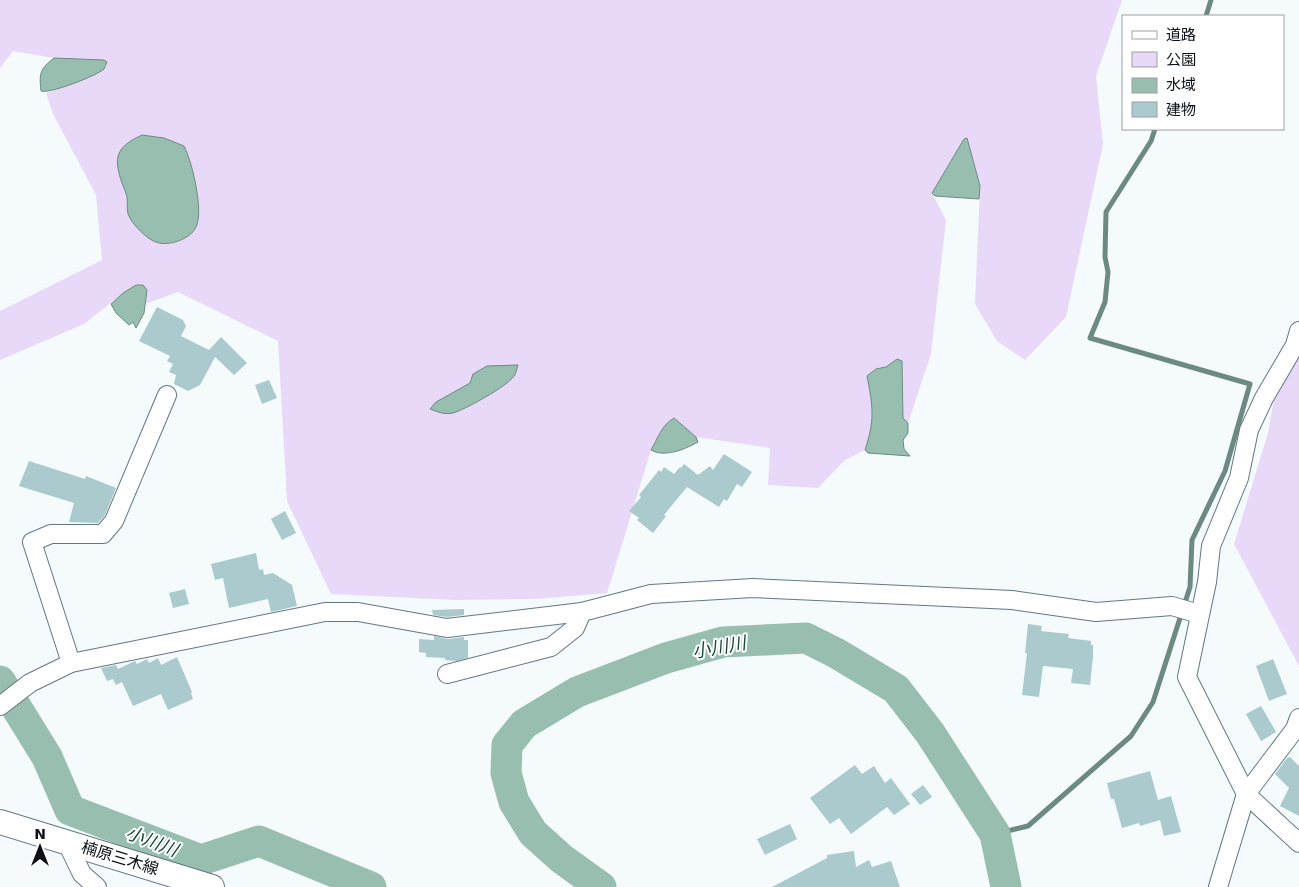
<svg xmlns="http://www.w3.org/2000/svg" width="1299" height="887" viewBox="0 0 1299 887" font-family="'DejaVu Sans','Noto Sans JP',sans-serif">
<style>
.green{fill:#e8d9f9}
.water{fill:#98beb0;stroke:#6d8a82}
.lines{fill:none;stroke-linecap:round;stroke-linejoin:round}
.stream{stroke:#6d8a82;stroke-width:5}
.river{stroke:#98beb0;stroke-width:31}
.building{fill:#abcacd}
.street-casing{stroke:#627785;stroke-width:20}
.secondary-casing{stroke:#627785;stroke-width:26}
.street{stroke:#fff;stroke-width:18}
.secondary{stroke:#fff;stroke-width:24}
.labels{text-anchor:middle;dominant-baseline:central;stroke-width:4;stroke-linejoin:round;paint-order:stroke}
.street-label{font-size:16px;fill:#091117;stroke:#fff}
.water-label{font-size:18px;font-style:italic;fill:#134839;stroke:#fff}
</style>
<rect width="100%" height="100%" fill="#f5fafd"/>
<g class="green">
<path d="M0,0h1122l-26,76 7,68 -37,173 -41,43 -28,-19 -22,-37 5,-118 -13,-48 -3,1 -32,54 14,27 -15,134 -23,69 -5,-5v-46l-6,-13 -11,8 -10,2 -9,7c6,31 8,44 -2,74l-20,10 -27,28 -50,-3 2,-37 -74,-11 -23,-19 -5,3 -17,29 -44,143 -72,6 -80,1 -124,-6 -44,-93 -9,-160 -100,-49 -33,12 2,-14 -24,3 -39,31 -84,36v-49l102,-51 -6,-65 -43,-81 -7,-21 29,-10 28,-14 1,-9 -50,-2 -41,-7 -13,17z"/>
<polygon points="1299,352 1299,666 1234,544 1268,433 1275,393"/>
</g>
<g class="water">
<path d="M54,58l50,2 3,2c-1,2 -2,5 -3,7 -8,7 -54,25 -63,22 -2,-18 -1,-22 13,-33z"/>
<path d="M142,135l22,3 20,8c8,15 20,65 12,81 -5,12 -28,20 -40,15 -8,-2 -24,-18 -27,-26 -3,-5 -1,-13 -2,-19 -1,-4 -3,-9 -5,-14 -9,-26 -6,-36 20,-48z"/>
<polygon points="967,138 980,186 979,199 935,196 932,193 964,139"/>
<polygon points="136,285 143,285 147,290 144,313 136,328 133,322 129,325 116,313 111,304 123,293"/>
<path d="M897,359l5,2 1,57 5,5v10l-5,7 1,9 6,7 -42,-3 -3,-3c10,-30 8,-43 2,-74l9,-7 10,-2z"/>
<path d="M518,365c-1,3 -2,9 -4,11 -6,10 -50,34 -61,37 -8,2 -15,-1 -23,-4l6,-7 34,-19 3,-9 14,-8z"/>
<path d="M674,418l22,19 2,5c-12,7 -34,16 -47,8 6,-10 11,-26 23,-32z"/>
</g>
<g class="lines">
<g class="stream">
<polyline points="1206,16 1211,0"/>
<polyline points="995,834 1028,826 1131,736 1153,702 1190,587 1192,540 1225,471 1250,384 1090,338 1105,302 1108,272 1105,257 1106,212 1151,141 1155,129"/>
</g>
<g class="river">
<polyline points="0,681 47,757 70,810 201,860 259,841 371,887"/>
<polyline points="601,887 562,859 533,833 514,802 506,773 507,745 524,724 577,692 666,658 723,642 806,638 836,653 896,689 930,733 995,834 1006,887"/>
</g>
</g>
<g class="building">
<polygon points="157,307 183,320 186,326 181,336 209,350 221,337 247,363 234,375 215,357 200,385 188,391 174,384 176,375 169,372 173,364 167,361 170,356 139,341"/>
<polygon points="269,380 277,398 262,404 255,385"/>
<polygon points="724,454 752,472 742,487 737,484 727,501 724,499 719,507 687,487 664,515 666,516 653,533 637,520 639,518 629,511 641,497 639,495 659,470 661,472 664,467 674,474 680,467 681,468 684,464 698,475 710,466 713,470"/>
<polygon points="29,461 85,479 86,476 116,488 105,515 98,523 69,522 74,503 19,486"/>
<polygon points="285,511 296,533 282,540 271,519"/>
<polygon points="256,553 259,570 263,569 264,575 273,573 292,585 297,606 271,612 268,599 229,608 223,578 215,580 211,564"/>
<polygon points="185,589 189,604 173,608 169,593"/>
<polygon points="464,609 464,615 447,617 433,615 432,610"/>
<polygon points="1028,624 1042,626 1041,631 1069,634 1068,638 1091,641 1091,645 1093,645 1093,657 1090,685 1071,683 1073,669 1043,666 1039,697 1022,695 1027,653 1025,653"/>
<polygon points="434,636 448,639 464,637 464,640 468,640 468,658 457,661 445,660 445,658 426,657 426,653 419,652 419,639 434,640"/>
<polygon points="177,657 192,692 191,693 193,699 168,710 161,694 133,706 122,682 116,685 113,679 107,681 101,668 116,665 118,669 135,661 137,664 147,659 149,663 158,658 161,665"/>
<polygon points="1273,659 1287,694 1269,701 1256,666"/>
<polygon points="1261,706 1276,732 1261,741 1246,714"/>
<polygon points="1290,757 1299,766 1299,816 1280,806 1289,788 1275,774 1287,758"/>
<polygon points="855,765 862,774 874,766 885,783 891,778 910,804 894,815 887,807 851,834 839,818 830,824 810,798"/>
<polygon points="1150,771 1158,800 1171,796 1181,832 1164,836 1160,820 1140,826 1139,823 1122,828 1114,799 1111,799 1107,783"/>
<polygon points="923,785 932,797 920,805 911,794"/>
<polygon points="790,824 797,839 765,855 757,839"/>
<polygon points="854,851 856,867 869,860 872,867 891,861 900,887 772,887 827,858 827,855"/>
</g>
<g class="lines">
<defs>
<g id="street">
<polyline points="1299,331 1295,345 1264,398 1249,430 1239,478 1211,546 1207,582 1187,677 1246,794 1299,843"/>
<polyline points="71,663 32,542 51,534 103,534 114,521 167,395"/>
<polyline points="447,674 551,647 575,628 582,612"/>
<polyline points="0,706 30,683 71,663 325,612 358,612 447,628 582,612 651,594 753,588 1012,600 1096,612 1172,606 1199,614"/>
<polyline points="66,841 82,874 97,887"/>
<polyline points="1218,887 1246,794 1295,729 1299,718"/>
</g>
<polyline id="secondary" points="0,822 212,887"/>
</defs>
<use href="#street" class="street-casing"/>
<use href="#secondary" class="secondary-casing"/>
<use href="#street" class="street"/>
<use href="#secondary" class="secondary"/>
</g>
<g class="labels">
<g class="street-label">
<text transform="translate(120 858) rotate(17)">楠原三木線</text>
</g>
<g class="water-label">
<text transform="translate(719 647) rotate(-10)">小川川</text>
<text transform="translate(152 841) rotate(21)">小川川</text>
</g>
</g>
<rect x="1122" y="15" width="162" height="115" fill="#ffffff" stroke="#9da0a2"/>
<rect x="1132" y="31" width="25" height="8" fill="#ffffff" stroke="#9da0a2"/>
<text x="1166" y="40" font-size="15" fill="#091117">道路</text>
<rect x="1132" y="52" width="25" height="15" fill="#e8d9f9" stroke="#9da0a2"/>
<text x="1166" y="65" font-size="15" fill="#091117">公園</text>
<rect x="1132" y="78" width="25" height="15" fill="#98beb0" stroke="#9da0a2"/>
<text x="1166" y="90" font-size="15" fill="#091117">水域</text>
<rect x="1132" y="102" width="25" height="15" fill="#abcacd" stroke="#9da0a2"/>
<text x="1166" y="115" font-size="15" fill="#091117">建物</text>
<g transform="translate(40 847)" stroke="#ffffff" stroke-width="4" paint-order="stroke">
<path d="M0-4L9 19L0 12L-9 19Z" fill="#091117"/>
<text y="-8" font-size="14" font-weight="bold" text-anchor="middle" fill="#091117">N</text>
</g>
</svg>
